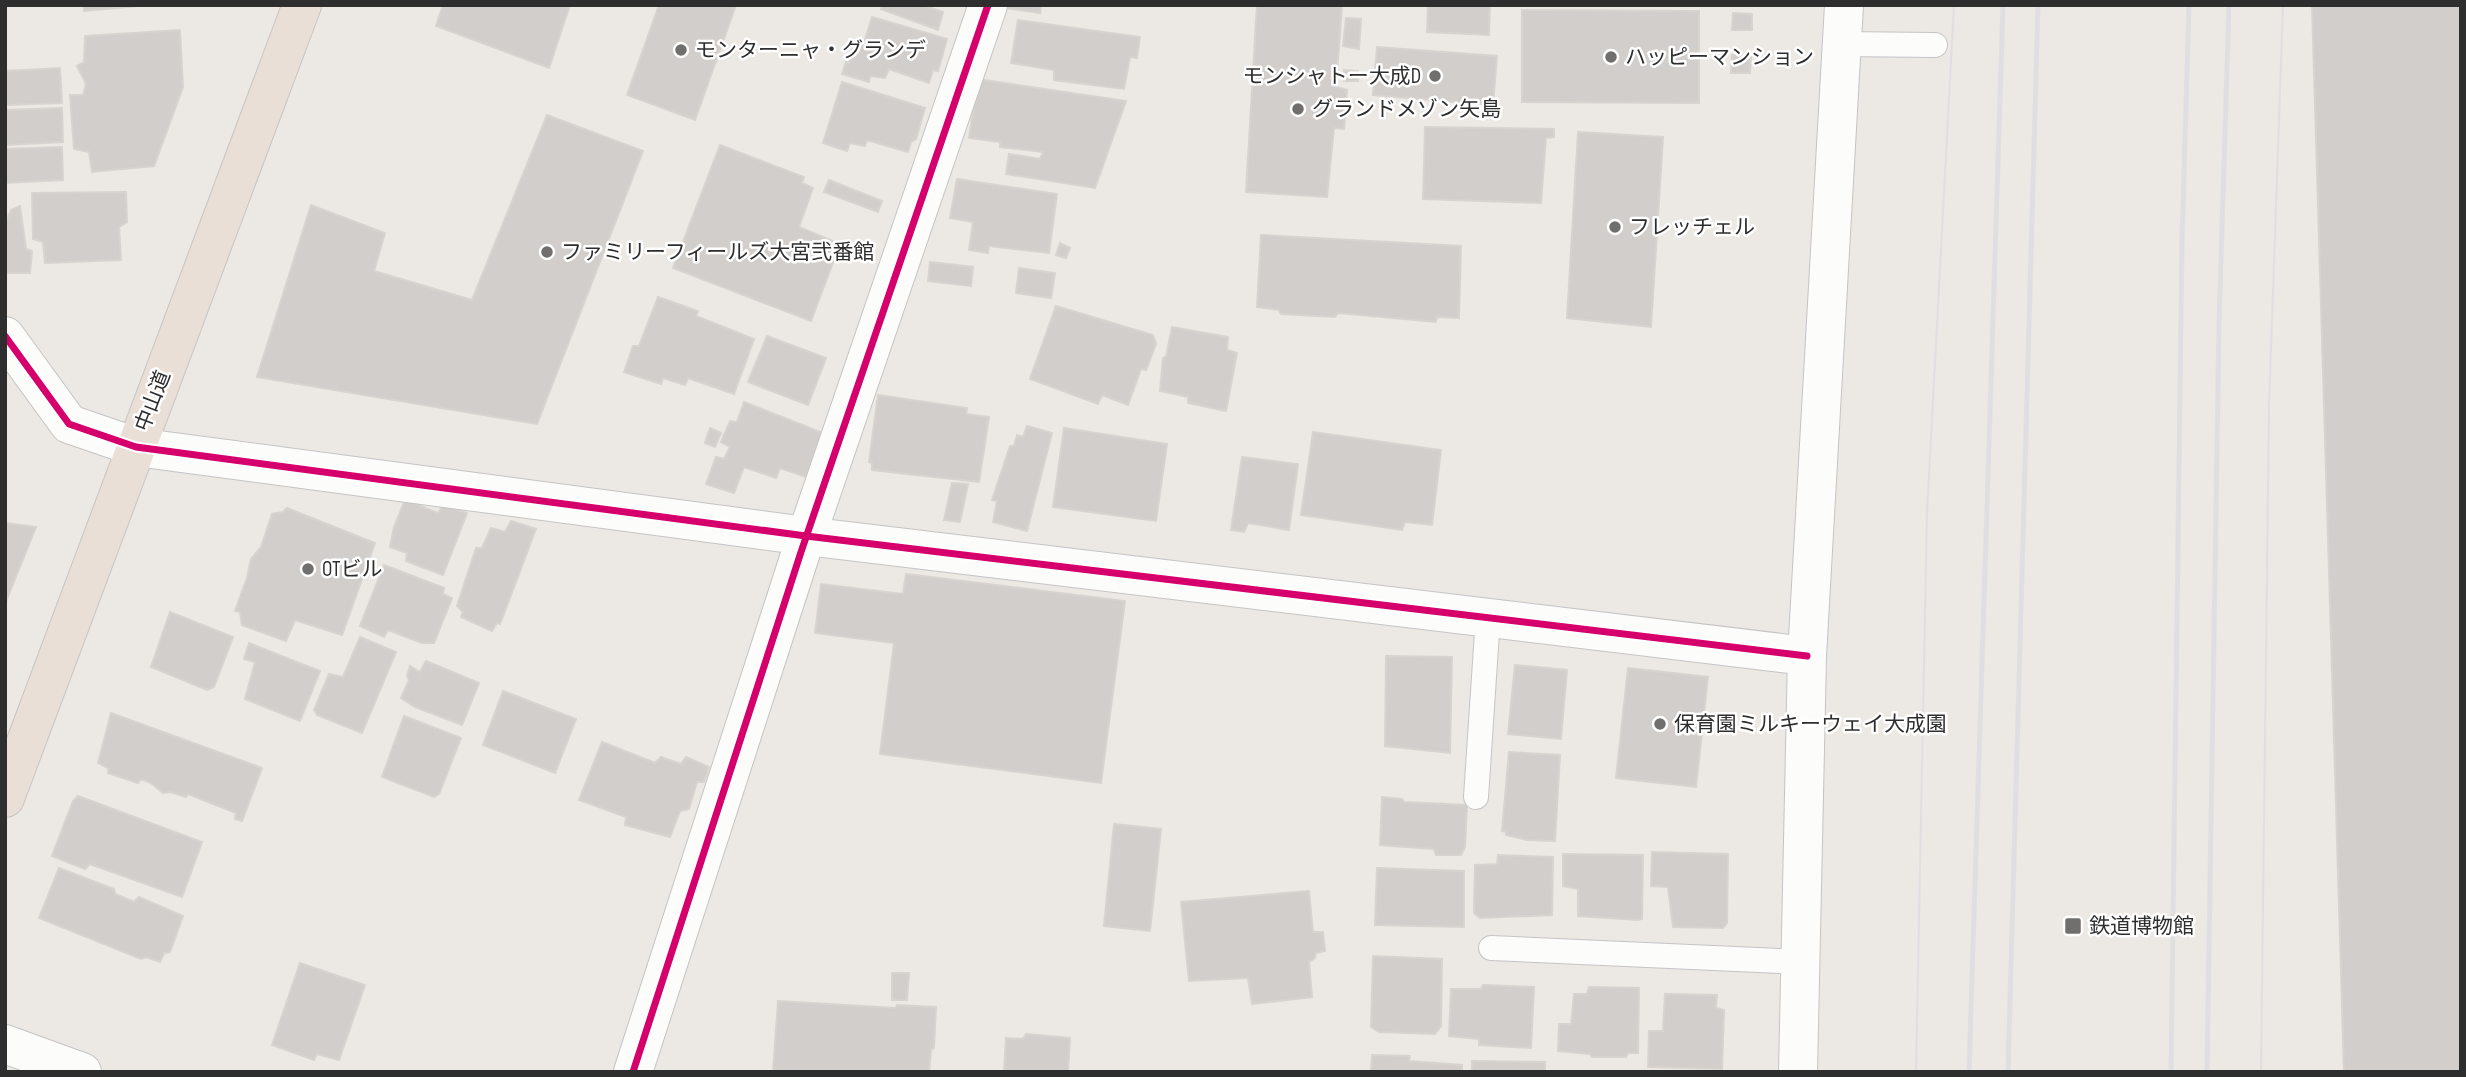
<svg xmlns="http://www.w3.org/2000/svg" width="2466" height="1077" viewBox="0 0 2466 1077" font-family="'Sofia Sans Condensed','Noto Sans JP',sans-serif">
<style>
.building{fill:#d1cecb;stroke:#d7d4d0;stroke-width:2}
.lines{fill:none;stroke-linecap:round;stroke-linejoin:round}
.lane-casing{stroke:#c5c4c5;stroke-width:26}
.street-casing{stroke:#c5c4c5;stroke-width:40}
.secondary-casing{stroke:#c5c4c5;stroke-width:40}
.highway-casing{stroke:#c6c5c4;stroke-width:40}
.lane{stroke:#fcfcfb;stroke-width:24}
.street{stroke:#fcfcfb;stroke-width:38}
.secondary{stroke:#fcfcfb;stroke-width:38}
.highway{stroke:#eadfd6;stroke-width:38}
.tram{stroke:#dfdfe1;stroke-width:2}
.rail{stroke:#dfdfe1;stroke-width:5}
.cycleway-casing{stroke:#fff;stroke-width:11}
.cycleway{stroke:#d6006c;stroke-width:7}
.poi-dot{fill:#706f6e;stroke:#fff;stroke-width:2.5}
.labels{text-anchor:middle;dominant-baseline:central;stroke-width:5;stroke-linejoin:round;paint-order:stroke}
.poi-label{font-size:21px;fill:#2e2e2e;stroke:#fff;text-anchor:start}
.street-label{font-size:21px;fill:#2e2e2e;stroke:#fff}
</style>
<rect width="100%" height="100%" fill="#ece8e4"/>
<g class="building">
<polygon points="84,5 150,5 84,11"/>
<polygon points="443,5 570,5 549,68 436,26"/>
<polygon points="659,5 736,5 695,120 627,95"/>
<polygon points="882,5 922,5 943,12 938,30 881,9"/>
<polygon points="1005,5 1041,5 1040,13 1005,8"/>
<polygon points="1257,5 1342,5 1336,87 1347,90 1344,129 1334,128 1327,197 1246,192"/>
<polygon points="1428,5 1490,5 1489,35 1427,32"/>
<polygon points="2312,5 2461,5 2461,1072 2344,1072"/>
<polygon points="1522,10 1699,11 1699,103 1522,102"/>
<polygon points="1733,13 1752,14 1752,30 1732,30"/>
<polygon points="872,17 947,39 938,71 933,70 929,83 889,69 885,78 870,76 869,82 842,74 846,62 849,63 855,40 864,43"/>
<polygon points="1346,18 1361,19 1359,49 1343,46"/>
<polygon points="1018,20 1140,37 1137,58 1130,57 1124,89 1054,80 1054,70 1011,63"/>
<polygon points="180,30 183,87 154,166 92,172 89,152 74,149 70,95 83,95 86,84 77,66 84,62 85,36"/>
<polygon points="1377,47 1497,56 1493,105 1373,95"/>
<polygon points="1732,55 1751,56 1750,73 1731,73"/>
<polygon points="60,68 62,103 5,105 5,71"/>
<polygon points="1344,70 1358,71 1358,81 1344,81"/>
<polygon points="978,79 1126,101 1095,188 1006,174 1009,154 1040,159 1043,152 1000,147 1000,142 969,138"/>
<polygon points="842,82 925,108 916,139 911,142 908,152 867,140 865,146 850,143 847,151 823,143"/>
<polygon points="62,108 63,142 5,145 5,110"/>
<polygon points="547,115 643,151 537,424 257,377 311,205 385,233 374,271 472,300"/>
<polygon points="1425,127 1554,129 1554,137 1546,138 1541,203 1423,199"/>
<polygon points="1578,132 1663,137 1651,327 1567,318"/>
<polygon points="720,145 804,177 802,183 813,188 799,227 840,244 811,321 673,268"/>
<polygon points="62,147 63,180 5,183 5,149"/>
<polygon points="957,179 1057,194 1049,253 989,246 988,253 969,250 973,222 950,218"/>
<polygon points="829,180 882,201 878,212 824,192"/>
<polygon points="126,192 127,222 119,227 121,260 45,263 43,242 33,239 32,193"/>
<polygon points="20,206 26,249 32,251 30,273 5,273 5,224 11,210"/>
<polygon points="1261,235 1461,246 1459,318 1437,317 1436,322 1338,313 1335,317 1281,314 1279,310 1257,307"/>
<polygon points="1060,243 1070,248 1066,258 1056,255"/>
<polygon points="930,262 973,267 971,286 928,281"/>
<polygon points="1019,268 1055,273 1051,298 1016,293"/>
<polygon points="658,297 698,311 696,316 754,339 734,394 688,378 685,385 663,378 661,384 624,372 633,346 639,346"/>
<polygon points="1056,306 1153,335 1156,344 1146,370 1141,369 1128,405 1102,395 1098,404 1030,379"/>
<polygon points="1172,327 1228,337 1227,350 1237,353 1226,411 1188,403 1188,397 1160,391 1163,358 1166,357"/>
<polygon points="767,336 826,358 808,405 748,382"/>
<polygon points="878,395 967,408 966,414 989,417 979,482 872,470 872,463 869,462"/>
<polygon points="744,402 823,433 806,477 780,468 776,478 744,467 734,493 706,484 716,457 724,459 730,447 721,442 730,421 737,422"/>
<polygon points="1027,426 1052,433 1027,531 993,522 997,501 992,500 1010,446 1014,446 1017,435 1023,437"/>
<polygon points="710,428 721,433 715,447 705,443"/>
<polygon points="1064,428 1167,444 1156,521 1053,507"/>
<polygon points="1313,432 1441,450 1432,525 1405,522 1402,530 1301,515"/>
<polygon points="1242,457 1298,464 1289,530 1248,523 1244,532 1231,530"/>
<polygon points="952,483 968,484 960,522 944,520"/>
<polygon points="405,500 438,513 443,505 467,513 443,575 406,561 407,553 390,547 394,527"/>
<polygon points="287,508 375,543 342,635 295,620 286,641 242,625 240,612 235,611 247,578 251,559 261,547 272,514 283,512"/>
<polygon points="511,521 536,529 500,624 497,623 492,631 461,617 463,612 457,606 476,548 482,548 491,528 505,532"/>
<polygon points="5,523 36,527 5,604"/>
<polygon points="384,565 444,588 443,594 452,598 434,643 422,643 388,630 384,637 360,626"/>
<polygon points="906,574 1125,601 1101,783 880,754 894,643 815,633 821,584 903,594"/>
<polygon points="170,612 233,637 214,687 207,690 151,667"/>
<polygon points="360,637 396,652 362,733 317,715 314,710 329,674 343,677"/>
<polygon points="249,643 320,671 300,721 245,699 255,662 244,659"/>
<polygon points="1386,656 1452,657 1450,753 1385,746"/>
<polygon points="426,661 479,683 462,725 415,707 401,698 409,680 407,676 410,666 420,672"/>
<polygon points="1515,665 1567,670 1561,739 1508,734"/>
<polygon points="1628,668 1708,677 1696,787 1616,778"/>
<polygon points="503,691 576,719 555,773 483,745"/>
<polygon points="111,713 262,768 242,821 235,819 236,813 188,794 186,797 170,792 163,793 151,783 141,779 138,783 108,773 108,768 98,763"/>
<polygon points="404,716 461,738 439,794 434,797 382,777"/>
<polygon points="602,742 655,763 661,757 681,764 686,757 709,767 704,782 697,782 689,809 680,811 670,837 625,825 626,817 579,800"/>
<polygon points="1509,752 1560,755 1555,841 1527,840 1506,835 1506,832 1502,831"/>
<polygon points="78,796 202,842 182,897 90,864 85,869 52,856 73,801"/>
<polygon points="1382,797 1402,799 1404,802 1467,805 1465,847 1461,855 1436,855 1434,849 1380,845"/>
<polygon points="1114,824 1161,829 1150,931 1104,926"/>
<polygon points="1652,852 1728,854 1727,923 1723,928 1673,927 1668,887 1651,886"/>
<polygon points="1563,854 1643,855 1642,919 1638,920 1578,916 1578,889 1563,886"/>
<polygon points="1498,855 1553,857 1552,915 1480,918 1474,913 1475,865 1497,864"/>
<polygon points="59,868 114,889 115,894 134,902 139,897 183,916 170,952 164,953 160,962 146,957 141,959 39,918"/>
<polygon points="1377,868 1464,871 1464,927 1375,925"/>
<polygon points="1309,891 1313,932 1323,932 1325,951 1316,953 1315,958 1309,962 1312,997 1252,1004 1248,978 1189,981 1181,902"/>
<polygon points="1373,956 1442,959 1441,1026 1435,1034 1379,1032 1371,1027"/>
<polygon points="300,963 365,985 339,1060 317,1054 314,1060 272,1045"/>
<polygon points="892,973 909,973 907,1000 892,1000"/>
<polygon points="1483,985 1534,987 1531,1048 1479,1045 1479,1039 1449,1036 1451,989 1481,989"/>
<polygon points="1589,987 1639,988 1638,1053 1628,1053 1626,1057 1592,1057 1590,1054 1558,1051 1559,1024 1571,1024 1574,994 1587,994"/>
<polygon points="1665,994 1717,995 1716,1008 1724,1010 1722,1069 1648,1067 1649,1031 1663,1031"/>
<polygon points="778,1001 896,1008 897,1005 936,1007 934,1048 931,1050 929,1072 773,1072"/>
<polygon points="1026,1034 1070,1038 1068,1072 1004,1072 1006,1038 1023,1039"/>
<polygon points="1372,1055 1410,1056 1409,1061 1462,1065 1462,1072 1371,1072"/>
<polygon points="1472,1061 1545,1062 1545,1072 1472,1072"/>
</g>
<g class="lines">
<defs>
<g id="lane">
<polyline points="1842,44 1935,45"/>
<polyline points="1476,797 1488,617"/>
<polyline points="1491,948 1800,962"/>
</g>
<g id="street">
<polyline points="5,336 69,424 136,447 806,536 1807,656"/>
<polyline points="5,1044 82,1072"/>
<polyline points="633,1072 801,552 988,5"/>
</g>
<polyline id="secondary" points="1798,1072 1807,656 1844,5"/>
<polyline id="highway" points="5,798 302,5"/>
</defs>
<use href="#lane" class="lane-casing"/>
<use href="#street" class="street-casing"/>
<use href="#secondary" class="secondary-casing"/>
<use href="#highway" class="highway-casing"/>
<use href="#lane" class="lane"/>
<use href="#street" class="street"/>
<use href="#secondary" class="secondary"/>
<use href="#highway" class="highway"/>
<g class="tram">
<polyline points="1916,1072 1927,513 1954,5"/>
<polyline points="2261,1072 2269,406 2283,5"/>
</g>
<g class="rail">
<polyline points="1969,1072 2003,5"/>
<polyline points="2008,1072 2038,5"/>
<polyline points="2171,1072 2182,241 2189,5"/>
<polyline points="2207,1072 2219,324 2229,5"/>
</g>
<defs>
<g id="cycleway">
<polyline points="5,336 69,424 136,447 806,536 1807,656"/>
<polyline points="633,1072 801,552 988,5"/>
</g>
</defs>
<use href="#cycleway" class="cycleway-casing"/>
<use href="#cycleway" class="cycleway"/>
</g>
<g class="poi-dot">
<circle cx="681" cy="50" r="7"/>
<circle cx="1611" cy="57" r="7"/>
<circle cx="1435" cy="76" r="7"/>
<circle cx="1298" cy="109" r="7"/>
<circle cx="1615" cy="227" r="7"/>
<circle cx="547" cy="252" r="7"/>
<circle cx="308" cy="569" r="7"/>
<circle cx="1660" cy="724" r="7"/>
<rect x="2064" y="917" width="18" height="18" rx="3.5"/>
</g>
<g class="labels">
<g class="poi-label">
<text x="695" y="50">モンターニャ・グランデ</text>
<text x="1625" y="57">ハッピーマンション</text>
<text x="1421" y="76" text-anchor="end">モンシャトー大成D</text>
<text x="1312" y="109">グランドメゾン矢島</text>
<text x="1629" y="227">フレッチェル</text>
<text x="561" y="252">ファミリーフィールズ大宮弐番館</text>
<text x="322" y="569">OTビル</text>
<text x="1674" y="724">保育園ミルキーウェイ大成園</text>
<text x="2089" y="926">鉄道博物館</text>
</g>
<g class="street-label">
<text transform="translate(153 401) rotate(-69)">中山道</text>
</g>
</g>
<rect width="2466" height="1077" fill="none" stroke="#2e2e2e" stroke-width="14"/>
</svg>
